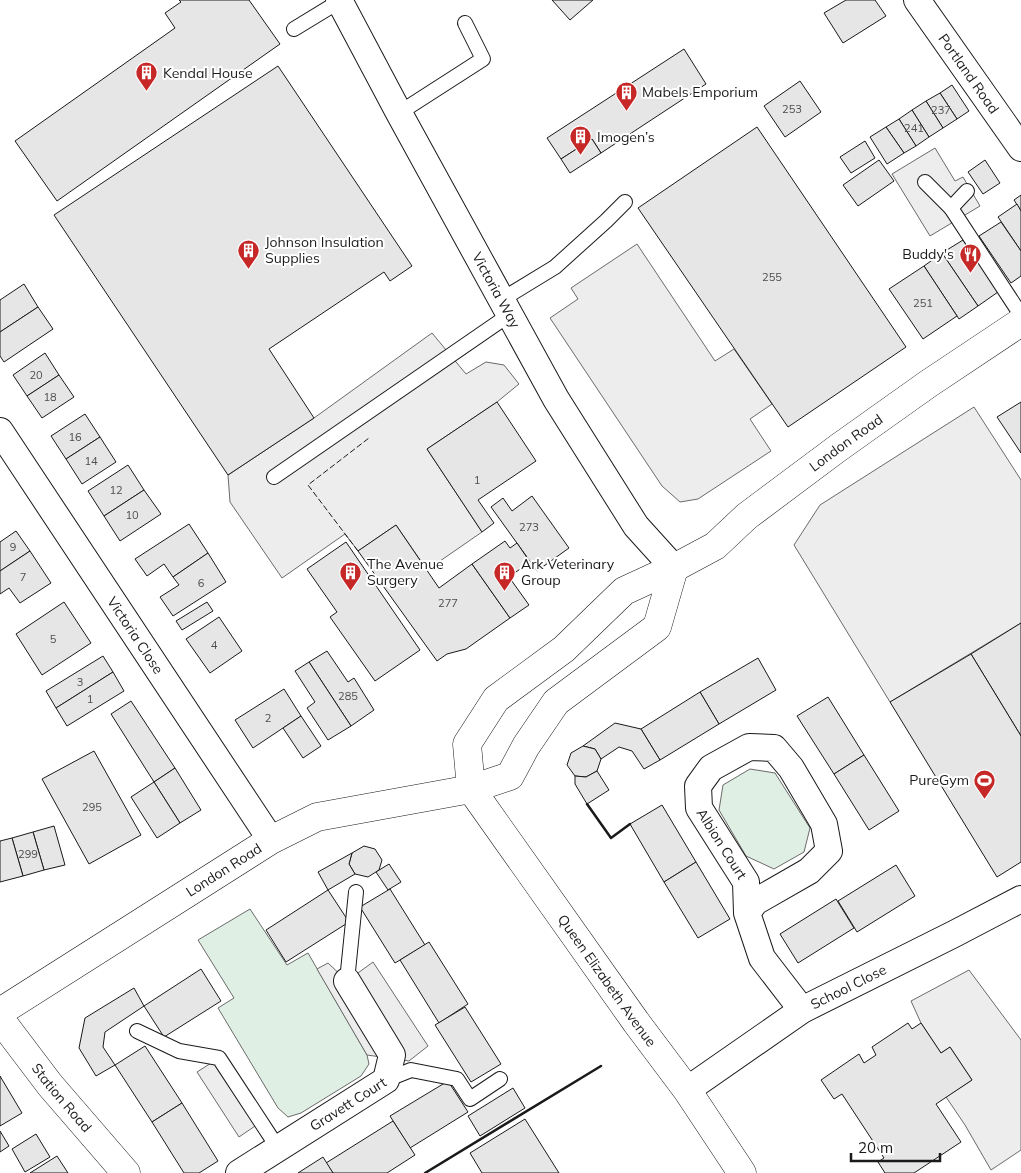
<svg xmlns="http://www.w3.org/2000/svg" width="1021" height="1173" viewBox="0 0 1021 1173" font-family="Mulish,sans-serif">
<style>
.green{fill:#e0efe3;stroke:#6a6a6a}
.parking{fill:#ededed;stroke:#6a6a6a}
.building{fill:#e6e6e6;stroke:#1a1a1a}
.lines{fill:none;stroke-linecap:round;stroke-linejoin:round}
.lane-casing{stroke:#1a1a1a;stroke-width:16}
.street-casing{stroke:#1a1a1a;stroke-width:28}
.secondary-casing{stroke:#1a1a1a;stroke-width:29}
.lane{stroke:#fff;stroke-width:14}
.street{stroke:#fff;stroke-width:26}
.secondary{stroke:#fff;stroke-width:28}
.fence{stroke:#1a1a1a;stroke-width:1;stroke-dasharray:6 2.5;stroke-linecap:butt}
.wall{stroke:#1a1a1a;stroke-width:2.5}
.labels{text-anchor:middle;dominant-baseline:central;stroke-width:4;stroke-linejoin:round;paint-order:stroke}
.number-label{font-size:11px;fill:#4d4d4d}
.poi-label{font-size:14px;fill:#1a1a1a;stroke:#fff;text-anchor:start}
.street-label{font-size:14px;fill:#1a1a1a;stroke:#fff}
</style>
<rect width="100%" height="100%" fill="#fff"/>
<g class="green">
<polygon points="750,769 775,773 810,828 804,852 774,869 746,856 719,810 723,785"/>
<polygon points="250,909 287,965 308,953 367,1055 369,1064 361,1076 301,1113 288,1117 278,1108 218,1008 234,998 198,940"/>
</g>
<g class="parking">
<polygon points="935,148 955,181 963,177 980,206 930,236 892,174"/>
<polygon points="637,244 715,361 734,349 772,404 750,419 771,451 698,499 680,502 662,486 550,318 578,299 571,288"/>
<polygon points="432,333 466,374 486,362 504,365 519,384 497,402 427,449 482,532 427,570 396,525 358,551 345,534 282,578 230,502 228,475 314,418"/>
<polygon points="974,407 1021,480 1021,623 890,702 794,545 820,505"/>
<polygon points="373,962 428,1046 409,1061 367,1055 317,969 328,963 347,981"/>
<polygon points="969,970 1021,1040 1021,1150 991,1170 965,1125 946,1097 972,1080 950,1047 941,1053 921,1023 911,1001"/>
<polygon points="219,1058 261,1122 239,1137 197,1072"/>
</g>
<g class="building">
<polygon points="179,0 249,0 280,44 57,201 15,141 175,28 165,13 181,2"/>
<polygon points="552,0 593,0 570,20"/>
<polygon points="846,0 875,0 886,16 843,43 824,13"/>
<polygon points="684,49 706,84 601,153 592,139 561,159 547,138"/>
<polygon points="278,66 412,266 390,281 384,272 269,349 314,418 228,475 54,215"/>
<polygon points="800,81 821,112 785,137 764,106"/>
<polygon points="952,85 969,111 957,119 940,93"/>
<polygon points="940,93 957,119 943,128 926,101"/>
<polygon points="926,101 943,128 929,137 912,110"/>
<polygon points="912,110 929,137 916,146 899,119"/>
<polygon points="899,119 916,146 904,153 886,127"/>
<polygon points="757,127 906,347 788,427 638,208"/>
<polygon points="886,127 904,153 887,164 870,137"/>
<polygon points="592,139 601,153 570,173 561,159"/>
<polygon points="865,141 875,158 851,173 840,157"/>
<polygon points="879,160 894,181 858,206 843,185"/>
<polygon points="985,160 1000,183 983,194 968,172"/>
<polygon points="1021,195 1021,211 1014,200"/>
<polygon points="1017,204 1021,211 1021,251 998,217"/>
<polygon points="1001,222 1021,251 1021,276 1011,283 979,236"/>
<polygon points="963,240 998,292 978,306 942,253"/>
<polygon points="942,253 978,306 959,319 924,266"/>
<polygon points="924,266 957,316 923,339 889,289"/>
<polygon points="24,284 38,307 0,332 0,300"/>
<polygon points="38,307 53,329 4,362 0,356 0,332"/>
<polygon points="45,353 59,375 27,396 13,375"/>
<polygon points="59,375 74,397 42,418 27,396"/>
<polygon points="497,402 536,461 478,500 494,523 482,532 427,449"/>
<polygon points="1021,402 1021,453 997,417"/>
<polygon points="85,414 100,437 66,459 51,436"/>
<polygon points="100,437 116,462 82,484 66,459"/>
<polygon points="128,465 144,490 104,516 88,491"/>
<polygon points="144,490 161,514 120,541 104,516"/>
<polygon points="532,496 569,548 537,571 491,507 503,498 512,511"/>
<polygon points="189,524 208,553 173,577 164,564 147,576 135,559"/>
<polygon points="396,525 439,588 472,564 510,618 466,649 447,654 437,661 358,551"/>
<polygon points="16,531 30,551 0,571 0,542"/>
<polygon points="505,541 510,548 517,543 530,562 509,577 529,605 510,618 472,564"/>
<polygon points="346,542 420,650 375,681 330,617 337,612 307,569"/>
<polygon points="30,551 51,583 20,603 9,588 0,594 0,571"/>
<polygon points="208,553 226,582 173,616 160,597 179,585 173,577"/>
<polygon points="64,602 91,643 42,675 16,634"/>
<polygon points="207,602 213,611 182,630 176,621"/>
<polygon points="219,617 242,651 210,673 186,639"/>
<polygon points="1021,623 1021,736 971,654"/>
<polygon points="327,651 348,682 354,678 374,710 351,726 309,662"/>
<polygon points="971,654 1021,736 1021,862 997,877 890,702"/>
<polygon points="103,656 113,672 56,708 46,691"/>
<polygon points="758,658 776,690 719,724 700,692"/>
<polygon points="309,662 351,726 328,740 307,708 315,702 295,671"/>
<polygon points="113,672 124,691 67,726 56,708"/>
<polygon points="284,689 301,716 253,748 235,720"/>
<polygon points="700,692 719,724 660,760 641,729"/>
<polygon points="828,697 864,755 834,774 797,716"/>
<polygon points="131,701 175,768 154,782 111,714"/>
<polygon points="301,716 321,746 303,758 283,728"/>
<polygon points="615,723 641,729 660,760 644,769 632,751 619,747 601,759 595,749 583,746"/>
<polygon points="583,746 595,749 601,759 597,771 586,777 575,776 567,765 571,753"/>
<polygon points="94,751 141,835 89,864 42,779"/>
<polygon points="864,755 899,811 869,830 834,774"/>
<polygon points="175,768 201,810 180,823 154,782"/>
<polygon points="597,771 609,790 587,804 575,784 575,776 586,777"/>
<polygon points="154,782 180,823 157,838 131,797"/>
<polygon points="662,805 696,862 664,882 630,824"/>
<polygon points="54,826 65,865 44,870 33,832"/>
<polygon points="33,832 44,870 23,876 12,838"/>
<polygon points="12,838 23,876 0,882 0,841"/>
<polygon points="364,846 375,849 382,860 379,870 368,877 355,874 349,864 352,853"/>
<polygon points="352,853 349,864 355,874 328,890 318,872"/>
<polygon points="696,862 730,919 698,938 664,882"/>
<polygon points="389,864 401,882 388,890 376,872"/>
<polygon points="896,865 915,896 857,932 838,901"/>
<polygon points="390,889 425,945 395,963 360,907"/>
<polygon points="328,890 349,922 286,962 266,930"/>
<polygon points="836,899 854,928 798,963 780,934"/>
<polygon points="429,942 468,1004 439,1023 400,960"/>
<polygon points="201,969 221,1001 164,1037 144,1006"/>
<polygon points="134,988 144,1006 105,1032 103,1047 115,1065 96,1076 79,1048 85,1018"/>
<polygon points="465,1007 501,1064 471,1082 435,1025"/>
<polygon points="908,1023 912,1029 921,1023 941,1053 950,1047 972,1080 936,1104 961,1142 914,1173 885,1173 878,1162 884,1158 842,1094 834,1099 821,1080 859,1054 864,1063 876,1055 872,1047"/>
<polygon points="145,1046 182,1103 152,1122 115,1065"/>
<polygon points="0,1076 22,1113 0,1126"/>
<polygon points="448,1081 468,1112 410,1148 390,1116"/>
<polygon points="513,1088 525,1108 480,1136 468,1116"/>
<polygon points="182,1103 218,1161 199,1173 184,1173 152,1122"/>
<polygon points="525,1119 559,1173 482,1173 470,1153"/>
<polygon points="393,1121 415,1155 387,1173 333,1173 326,1163"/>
<polygon points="0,1131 9,1146 0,1152"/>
<polygon points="36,1134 50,1157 25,1172 12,1149"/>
<polygon points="57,1156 68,1173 30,1173"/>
<polygon points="323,1157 333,1173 298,1173"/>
</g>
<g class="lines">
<defs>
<g id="lane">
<polyline points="294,29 340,1"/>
<polyline points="399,113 483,59 465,23"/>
<polyline points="925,182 951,208 967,191"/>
<polyline points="951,208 1021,315"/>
<polyline points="501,300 555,267 606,221 625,202"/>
<polyline points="274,477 509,315"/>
<polyline points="347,981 356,892"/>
<polyline points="137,1031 179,1051 219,1058 278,1148"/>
<polyline points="386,1080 411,1070 457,1079 470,1099 500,1079"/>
</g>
<g id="street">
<path id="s1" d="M339,0l60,113 157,286 80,127 38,42"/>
<path id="s2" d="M917,0l104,148"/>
<path id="s3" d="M0,431l271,409"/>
<path id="s4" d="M747,913l8,-11 54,-31 20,-20 -5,-27 -33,-56 -17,-20 -25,-1 -38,21 -13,18 1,22 47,74 1,31 15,45 40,52"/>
<path id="s5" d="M687,1090l115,-80 152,-76 67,-35"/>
<path id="s6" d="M239,1173l147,-93 6,-25 -45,-74"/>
</g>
<g id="secondary">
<path id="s7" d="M471,789l-4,-45 29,-45 68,-50 60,-58 50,-23 41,-22 32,-30 91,-68 90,-64 93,-62"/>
<path id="s8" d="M471,789l165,233 51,68 55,83"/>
<path id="s9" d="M0,1012l271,-172 46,-23 154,-28 39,-13 16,-30 30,-44 101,-75 17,-59"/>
<path id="s10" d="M0,1019l50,66 76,88"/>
</g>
</defs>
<use href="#lane" class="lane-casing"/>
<use href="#street" class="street-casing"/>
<use href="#secondary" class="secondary-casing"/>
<use href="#lane" class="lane"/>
<use href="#street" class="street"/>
<use href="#secondary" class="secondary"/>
<polyline class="fence" points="358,551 308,485 369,438"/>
<g class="wall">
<polyline points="587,804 611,838 630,824"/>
<polyline points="425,1173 601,1066"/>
</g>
</g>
<defs>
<symbol id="building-pin" viewBox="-11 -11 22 30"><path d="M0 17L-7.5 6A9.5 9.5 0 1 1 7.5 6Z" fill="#c62828" stroke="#fff"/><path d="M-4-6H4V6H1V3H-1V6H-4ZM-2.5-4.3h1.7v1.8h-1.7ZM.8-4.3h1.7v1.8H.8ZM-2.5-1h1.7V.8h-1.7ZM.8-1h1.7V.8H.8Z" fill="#fff"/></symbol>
<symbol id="restaurant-pin" viewBox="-11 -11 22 30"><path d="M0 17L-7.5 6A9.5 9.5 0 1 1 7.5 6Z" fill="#c62828" stroke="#fff"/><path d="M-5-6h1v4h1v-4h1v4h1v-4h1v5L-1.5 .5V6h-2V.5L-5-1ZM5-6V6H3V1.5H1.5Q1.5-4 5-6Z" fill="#fff"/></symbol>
<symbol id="stadium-pin" viewBox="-11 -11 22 30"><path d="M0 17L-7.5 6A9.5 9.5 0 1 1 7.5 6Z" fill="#c62828" stroke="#fff"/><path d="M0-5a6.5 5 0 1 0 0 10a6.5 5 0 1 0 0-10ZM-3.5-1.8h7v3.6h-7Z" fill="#fff"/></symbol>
</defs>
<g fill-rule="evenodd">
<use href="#building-pin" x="134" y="60" width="25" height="34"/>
<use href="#building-pin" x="614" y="80" width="25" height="34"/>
<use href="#building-pin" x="568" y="124" width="25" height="34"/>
<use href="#building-pin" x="236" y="238" width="25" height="34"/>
<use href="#restaurant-pin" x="958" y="242" width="25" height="34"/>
<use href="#building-pin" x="338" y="560" width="25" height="34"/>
<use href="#building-pin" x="492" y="560" width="25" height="34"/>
<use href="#stadium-pin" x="972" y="768" width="25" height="34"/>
</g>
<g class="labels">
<g class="number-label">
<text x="792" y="109">253</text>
<text x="941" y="110">237</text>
<text x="914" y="128">241</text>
<text x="772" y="277">255</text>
<text x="923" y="303">251</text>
<text x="36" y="375">20</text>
<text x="50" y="397">18</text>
<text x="75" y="437">16</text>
<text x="91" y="461">14</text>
<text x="477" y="480">1</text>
<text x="116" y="490">12</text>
<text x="132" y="515">10</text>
<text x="529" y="527">273</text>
<text x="13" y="547">9</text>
<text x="23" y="577">7</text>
<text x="201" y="583">6</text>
<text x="448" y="603">277</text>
<text x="53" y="639">5</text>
<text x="214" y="645">4</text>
<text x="80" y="682">3</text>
<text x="348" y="696">285</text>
<text x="90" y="699">1</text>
<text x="268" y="718">2</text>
<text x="92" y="807">295</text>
<text x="28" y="854">299</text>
</g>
<g class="poi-label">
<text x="163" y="73">Kendal House</text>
<text x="642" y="92">Mabels Emporium</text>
<text x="597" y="137">Imogen’s</text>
<text x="265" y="242">Johnson Insulation<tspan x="265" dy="16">Supplies</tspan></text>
<text x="954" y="254" text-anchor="end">Buddy's</text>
<text x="367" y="564">The Avenue<tspan x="367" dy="16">Surgery</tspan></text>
<text x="521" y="564">Ark Veterinary<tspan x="521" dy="16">Group</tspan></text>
<text x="969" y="780" text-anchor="end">PureGym</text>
</g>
<g class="street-label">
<text stroke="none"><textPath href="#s2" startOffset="90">Portland Road</textPath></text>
<text stroke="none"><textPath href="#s1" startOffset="330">Victoria Way</textPath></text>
<text stroke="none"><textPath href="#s7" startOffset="535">London Road</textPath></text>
<text stroke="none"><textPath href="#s3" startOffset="245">Victoria Close</textPath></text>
<text stroke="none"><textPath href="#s4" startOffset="378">Albion Court</textPath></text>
<text stroke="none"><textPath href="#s9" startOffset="265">London Road</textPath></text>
<text stroke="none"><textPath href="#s8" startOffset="235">Queen Elizabeth Avenue</textPath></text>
<text stroke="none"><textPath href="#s5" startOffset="192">School Close</textPath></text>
<text stroke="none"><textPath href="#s10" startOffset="100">Station Road</textPath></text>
<text stroke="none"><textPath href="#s6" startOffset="129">Gravett Court</textPath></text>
</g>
</g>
<path d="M851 1153v8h89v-8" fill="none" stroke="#1a1a1a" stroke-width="2.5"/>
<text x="858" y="1153" font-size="15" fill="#1a1a1a" stroke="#ffffff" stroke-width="4" paint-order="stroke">20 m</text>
</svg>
